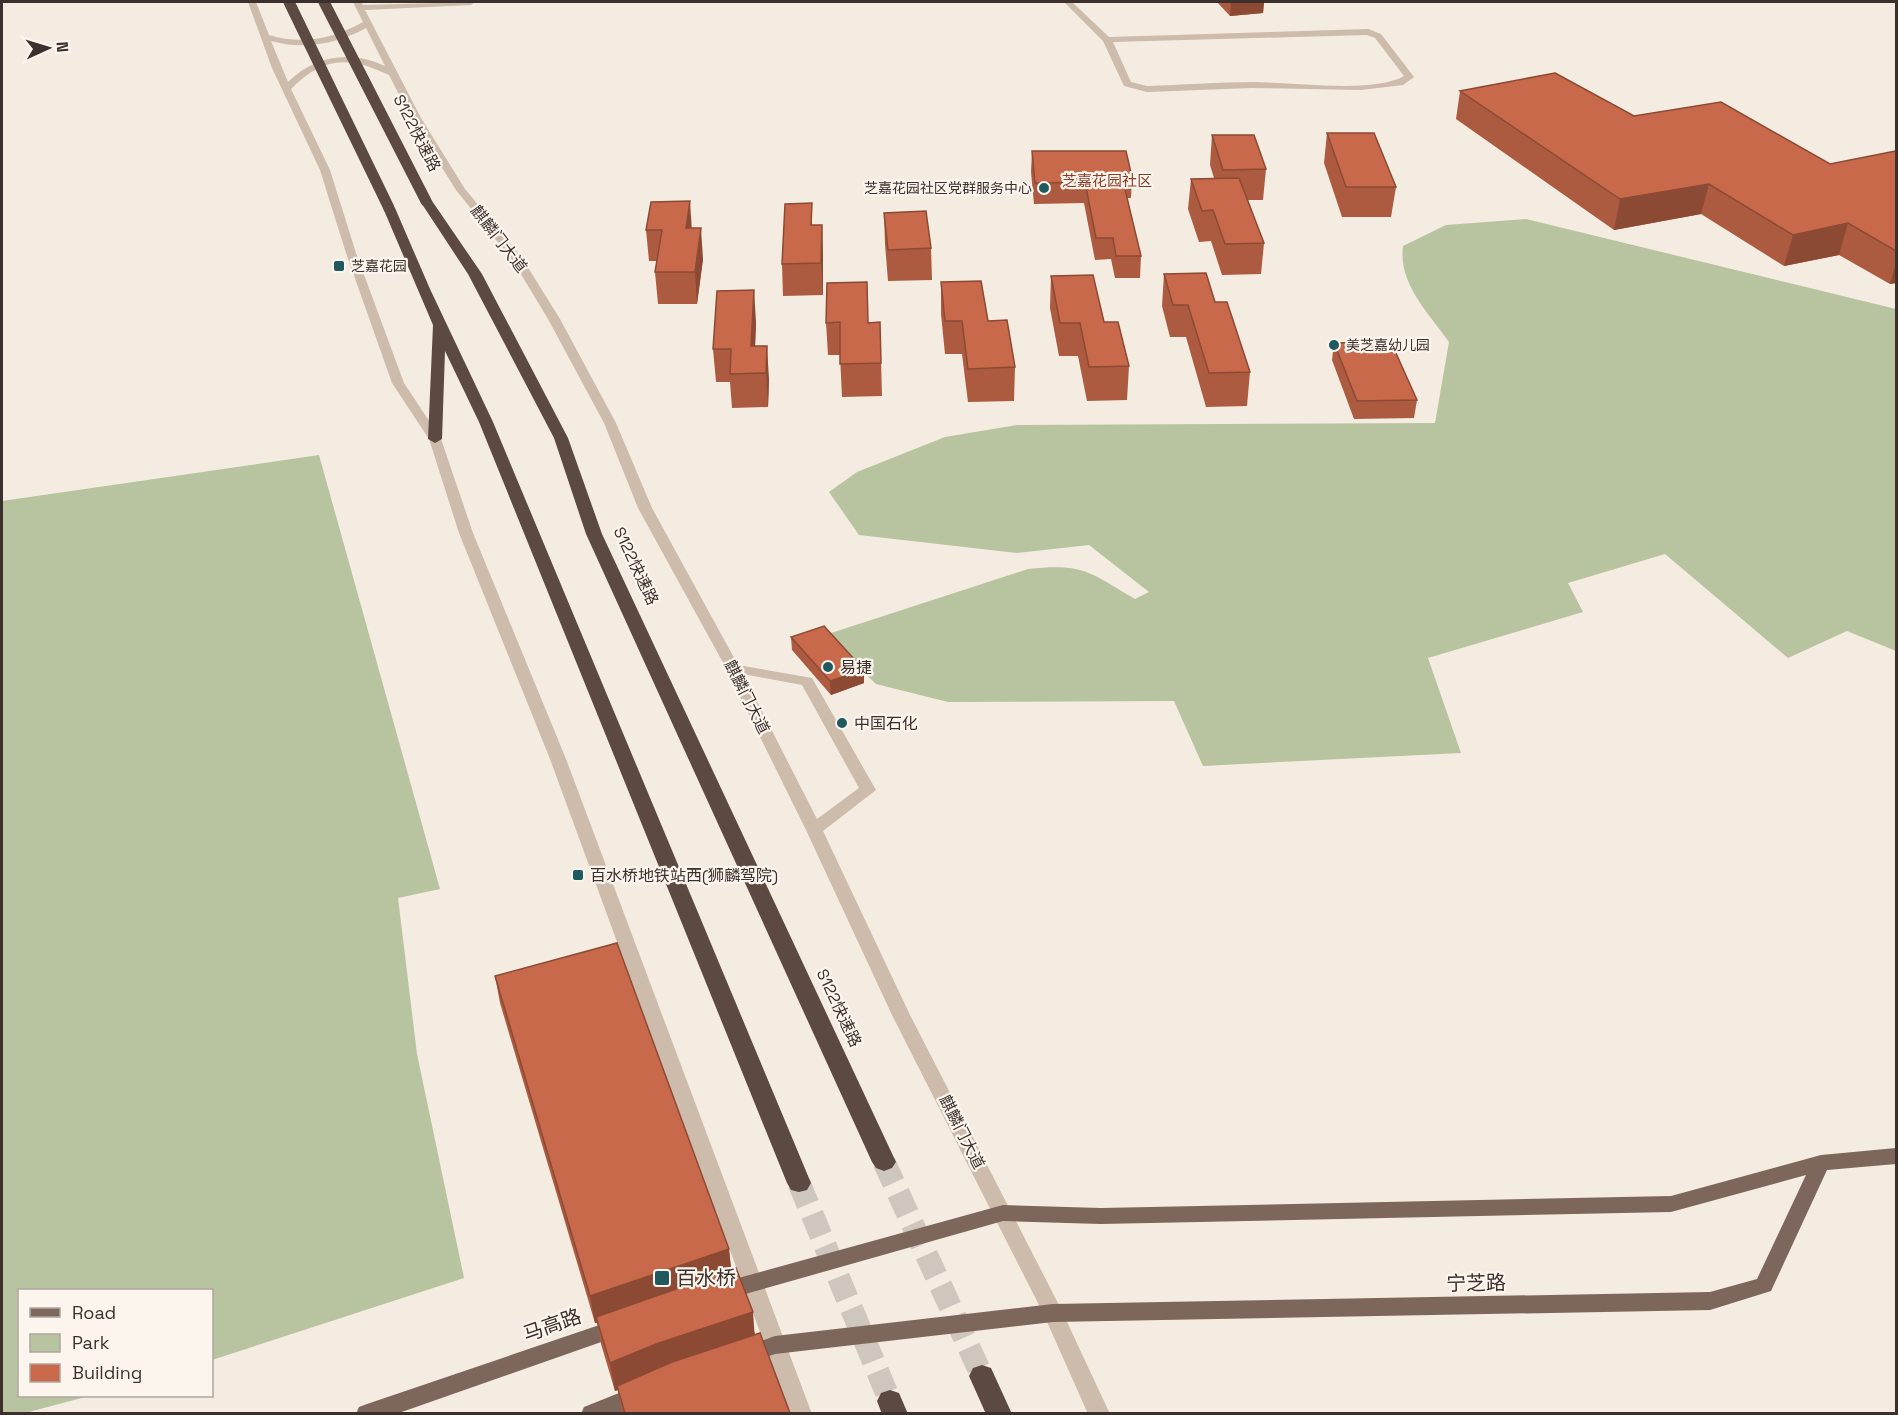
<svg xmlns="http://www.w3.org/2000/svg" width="1898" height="1415" viewBox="0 0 1898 1415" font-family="'Space Grotesk','Noto Sans SC',sans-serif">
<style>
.green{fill:#b8c4a0}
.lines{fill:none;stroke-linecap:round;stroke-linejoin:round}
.highway-tunnel{stroke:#cfc6bd;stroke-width:23;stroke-dasharray:23 11;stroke-linecap:butt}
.minor{fill:#cdbbac;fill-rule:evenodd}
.major{fill:#7d675c;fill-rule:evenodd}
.highway{fill:#5c4a42;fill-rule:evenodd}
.highway-bridge{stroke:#5c4a42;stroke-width:11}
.wall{fill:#ac5a40}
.shaded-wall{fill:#8c4a34}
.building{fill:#c8694b;stroke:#8c4a34;stroke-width:1.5}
.poi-dot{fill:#1f5a5e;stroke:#fbf5ee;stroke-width:2}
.labels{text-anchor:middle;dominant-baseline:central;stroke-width:4.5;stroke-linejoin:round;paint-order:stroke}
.far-poi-label{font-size:14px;fill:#3b302b;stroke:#fbf5ee;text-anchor:start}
.far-neighbourhood-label{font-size:15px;fill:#8c3b22;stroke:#fbf5ee}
.street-label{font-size:16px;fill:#3b302b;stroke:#fbf5ee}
.poi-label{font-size:16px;fill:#3b302b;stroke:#fbf5ee;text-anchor:start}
.near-poi-label{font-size:20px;fill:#3b302b;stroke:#fbf5ee;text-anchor:start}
.near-street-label{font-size:20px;fill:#3b302b;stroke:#fbf5ee}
</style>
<rect width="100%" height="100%" fill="#f4ebe1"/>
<g class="green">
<path d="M1526,219l370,90v342l-49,-20 -59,27 -123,-104 -97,29 15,29 -155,46 33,95 -258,13 -29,-65 -226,1 -72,-18 -51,-49 203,-66c56,-6 61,3 107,30l14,-7 -60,-47 -72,8 -158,-18 -30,-43 28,-20 88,-35 72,-12 418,-2 14,-81c-20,-29 -51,-58 -46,-96l43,-21z"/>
<polygon points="319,455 440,889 398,898 417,1054 464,1278 212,1360 212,1290 20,1290 20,1396 89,1396 25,1413 2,1413 2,501"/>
</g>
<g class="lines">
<g class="highway-tunnel">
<polyline points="884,1162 982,1376"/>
<polyline points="799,1183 890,1401"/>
</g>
<g class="minor">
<path d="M248,2h8l13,33c33,10 64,4 94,-13l-10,-20h8l2,3 112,-3 -4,3 -106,5 56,108 44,71 57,69 38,61 56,104 36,85 86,157 74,13 64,112 -53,41 87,184 150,292 50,107h-22l-44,-99 -152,-300 -86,-185 -80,-162 -88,-160 -34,-85 -56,-104 -35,-58 -57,-71 -45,-72 -22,-43c-39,-19 -66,-19 -98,14l39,81 26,83 48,130 37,56 32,94 93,226 246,655h-22l-240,-655 -91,-226 -30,-94 -37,-56 -46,-130 -26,-83 -48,-102zM366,28l19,38c-34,-16 -70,-11 -97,16l-17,-41c32,9 66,3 95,-13zM743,674l59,11 57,103 -42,31z"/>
<path d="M1064,2h8l37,35 259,-8 13,5 33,43 -11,8 -42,5 -109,-2 -105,4 -23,-6 -21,-45zM1367,35l8,3 29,38c-31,18 -114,6 -151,6 -35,0 -71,3 -106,4l-16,-4 -18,-40z"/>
</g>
<g class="major">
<polygon points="1896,1148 1896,1164 1827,1170 1771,1291 1710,1310 1053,1322 775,1354 746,1364 739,1361 735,1355 739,1349 775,1336 1053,1304 1710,1292 1757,1279 1806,1175 1671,1212 1101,1224 1003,1221 724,1300 717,1297 714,1291 717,1285 724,1282 1003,1205 1101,1208 1671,1196 1821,1155"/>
<polygon points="617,1319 624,1322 627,1328 624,1334 396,1414 356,1414 359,1407 367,1404"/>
<polygon points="639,1385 647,1387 650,1394 647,1401 617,1414 581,1414 584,1407"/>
</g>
<g class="highway">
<polygon points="426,197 430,198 482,274 568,438 602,534 896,1162 892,1168 884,1171 876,1168 872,1162 586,534 554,438 468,274 420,201"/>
<polygon points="389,204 395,208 430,289 493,422 811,1183 807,1190 799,1192 791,1190 787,1183 479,422 445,351 442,439 435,443 428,439 433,325 383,208"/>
<polygon points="982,1365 991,1368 1012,1414 986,1414 969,1376 973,1368"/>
<polygon points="890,1390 899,1393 908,1414 882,1414 877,1401 881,1393"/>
</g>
<g class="highway-bridge">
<polyline points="289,2 389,208"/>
<polyline points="324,2 426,201"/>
</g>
</g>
<g class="wall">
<polygon points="1217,2 1264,2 1263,13 1230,16"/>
<polygon points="1460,91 1634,116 1830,164 1896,151 1896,283 1890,284 1839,255 1784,266 1701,214 1614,230 1456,119"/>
<polygon points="1327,133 1396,187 1391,217 1342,217 1324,163"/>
<polygon points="1212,135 1266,169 1263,200 1248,200 1264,243 1261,274 1222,275 1211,241 1199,242 1188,209 1191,179 1214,178 1210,165"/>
<polygon points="1032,151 1132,177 1131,198 1127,198 1141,256 1140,278 1115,278 1111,259 1095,260 1084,203 1034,204 1031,172"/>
<polygon points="812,203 812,225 822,225 823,256 823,295 783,296 782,264"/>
<polygon points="884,213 931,248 932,280 888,281 885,244"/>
<polygon points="692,228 703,259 697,304 658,304 655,272 657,261 649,261 646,230"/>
<polygon points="1164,274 1215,302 1250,372 1247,406 1206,407 1186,337 1170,337 1162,306"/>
<polygon points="1051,276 1104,322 1129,366 1127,400 1087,401 1078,356 1059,356 1050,308"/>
<polygon points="941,282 988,321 1015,367 1014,401 968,402 962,354 945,354 941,314"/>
<polygon points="756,322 755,346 769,379 768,407 732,408 730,382 716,382 713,349"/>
<polygon points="880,322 882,396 842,397 840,355 828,355 826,323"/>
<polygon points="1334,343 1417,400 1414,418 1354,419 1332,360"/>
<polygon points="791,637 864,683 831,695 792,650"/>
<polygon points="495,976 729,1249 731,1270 755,1334 790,1413 622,1413 618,1390 615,1391 601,1344 597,1323 595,1323 500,1003"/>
</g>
<g class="shaded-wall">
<polygon points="1231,2 1264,2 1263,13 1230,16"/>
<polygon points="1709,184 1701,214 1614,230 1620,199"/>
<polygon points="690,201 692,232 686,228"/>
<polygon points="1848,223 1839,255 1784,266 1793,235"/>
<polygon points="822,225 823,256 823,295 821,263"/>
<polygon points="701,228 703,259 697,304 695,272"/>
<polygon points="1896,263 1896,283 1890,284"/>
<polygon points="754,290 756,322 754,374 751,346"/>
<polygon points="767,346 769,379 768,407 766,373"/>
<polygon points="864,670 864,683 831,695 830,681"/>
<polygon points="729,1249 732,1276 596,1317 597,1323 595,1323 590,1296"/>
<polygon points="753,1312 755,1340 617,1386 618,1390 615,1391 610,1363 656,1344"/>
</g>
<g class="building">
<polygon points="1555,73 1634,116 1721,102 1830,164 1896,151 1896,251 1848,223 1793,235 1709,184 1620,199 1460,91"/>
<polygon points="1327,133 1374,133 1396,187 1346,187"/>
<polygon points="1212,135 1254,135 1266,169 1223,170"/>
<polygon points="1032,151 1126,151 1132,177 1122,177 1141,256 1116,256 1113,238 1096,238 1085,182 1035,183"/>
<polygon points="1239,178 1264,243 1225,244 1213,210 1202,211 1191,179"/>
<polygon points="690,201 686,228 701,228 695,272 655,272 662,230 646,230 651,202"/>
<polygon points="812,203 811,225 822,225 821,263 782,264 785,204"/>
<polygon points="926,211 931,248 888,250 884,213"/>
<polygon points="1206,273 1215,302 1227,302 1250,372 1209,373 1188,305 1173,305 1164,274"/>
<polygon points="1093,275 1104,322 1118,322 1129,366 1089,367 1080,323 1060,323 1051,276"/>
<polygon points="981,281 988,321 1007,320 1015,367 968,369 962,321 945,321 941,282"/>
<polygon points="867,282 868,323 880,322 881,363 840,364 840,322 826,323 827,283"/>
<polygon points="754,290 751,346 767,346 766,373 730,374 731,349 713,349 717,291"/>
<polygon points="1391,342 1417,400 1357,401 1334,343"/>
<polygon points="824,626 864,670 830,681 791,637"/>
<polygon points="617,943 729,1249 590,1296 495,976"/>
<polygon points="736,1268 753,1312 656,1344 610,1363 596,1317"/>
<polygon points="760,1333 790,1413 625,1413 617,1386 672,1362"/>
</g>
<g class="poi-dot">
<circle cx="1044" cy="188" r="6"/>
<rect x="333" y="260" width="12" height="12" rx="3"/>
<circle cx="1334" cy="345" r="6"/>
<circle cx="828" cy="667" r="6"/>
<circle cx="842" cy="723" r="6"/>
<rect x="572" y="869" width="12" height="12" rx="3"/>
<rect x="654" y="1270" width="16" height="16" rx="3"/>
</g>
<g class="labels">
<g class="far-poi-label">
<text x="1032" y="188" text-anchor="end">芝嘉花园社区党群服务中心</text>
<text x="351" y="266">芝嘉花园</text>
<text x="1346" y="345">美芝嘉幼儿园</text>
</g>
<g class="far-neighbourhood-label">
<text x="1107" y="180">芝嘉花园社区</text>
</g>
<g class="street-label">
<text transform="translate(417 133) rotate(63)">S122快速路</text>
<text transform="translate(499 239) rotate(52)">麒麟门大道</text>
<text transform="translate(636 566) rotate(65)">S122快速路</text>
<text transform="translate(747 697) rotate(63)">麒麟门大道</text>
<text transform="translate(839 1008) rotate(65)">S122快速路</text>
<text transform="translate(962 1132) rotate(63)">麒麟门大道</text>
</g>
<g class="poi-label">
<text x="840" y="667">易捷</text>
<text x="854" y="723">中国石化</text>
<text x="590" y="875">百水桥地铁站西(狮麟驾院)</text>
</g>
<g class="near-poi-label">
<text x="676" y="1278">百水桥</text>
</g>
<g class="near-street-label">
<text transform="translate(1476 1283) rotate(-1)">宁芝路</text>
<text transform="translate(552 1325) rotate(-19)">马高路</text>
</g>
</g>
<rect width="1898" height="1415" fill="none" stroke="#3b302b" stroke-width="6"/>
<rect x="18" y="1289" width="195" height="108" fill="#fbf5ee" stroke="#aea6a0" stroke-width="1.5"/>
<rect x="30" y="1308" width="30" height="9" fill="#7d675c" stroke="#aea6a0" stroke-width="1.5"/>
<text x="72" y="1319" font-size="18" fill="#3b302b">Road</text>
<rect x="30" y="1334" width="30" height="18" fill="#b8c4a0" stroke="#aea6a0" stroke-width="1.5"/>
<text x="72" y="1349" font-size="18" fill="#3b302b">Park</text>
<rect x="30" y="1364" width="30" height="18" fill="#c8694b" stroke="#aea6a0" stroke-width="1.5"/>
<text x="72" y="1379" font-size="18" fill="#3b302b">Building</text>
<g transform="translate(48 48) rotate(86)" stroke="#fbf5ee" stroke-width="4.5" paint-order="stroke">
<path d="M0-4.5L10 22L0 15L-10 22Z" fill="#3b302b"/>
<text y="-9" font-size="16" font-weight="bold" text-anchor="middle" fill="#3b302b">N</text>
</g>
</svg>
